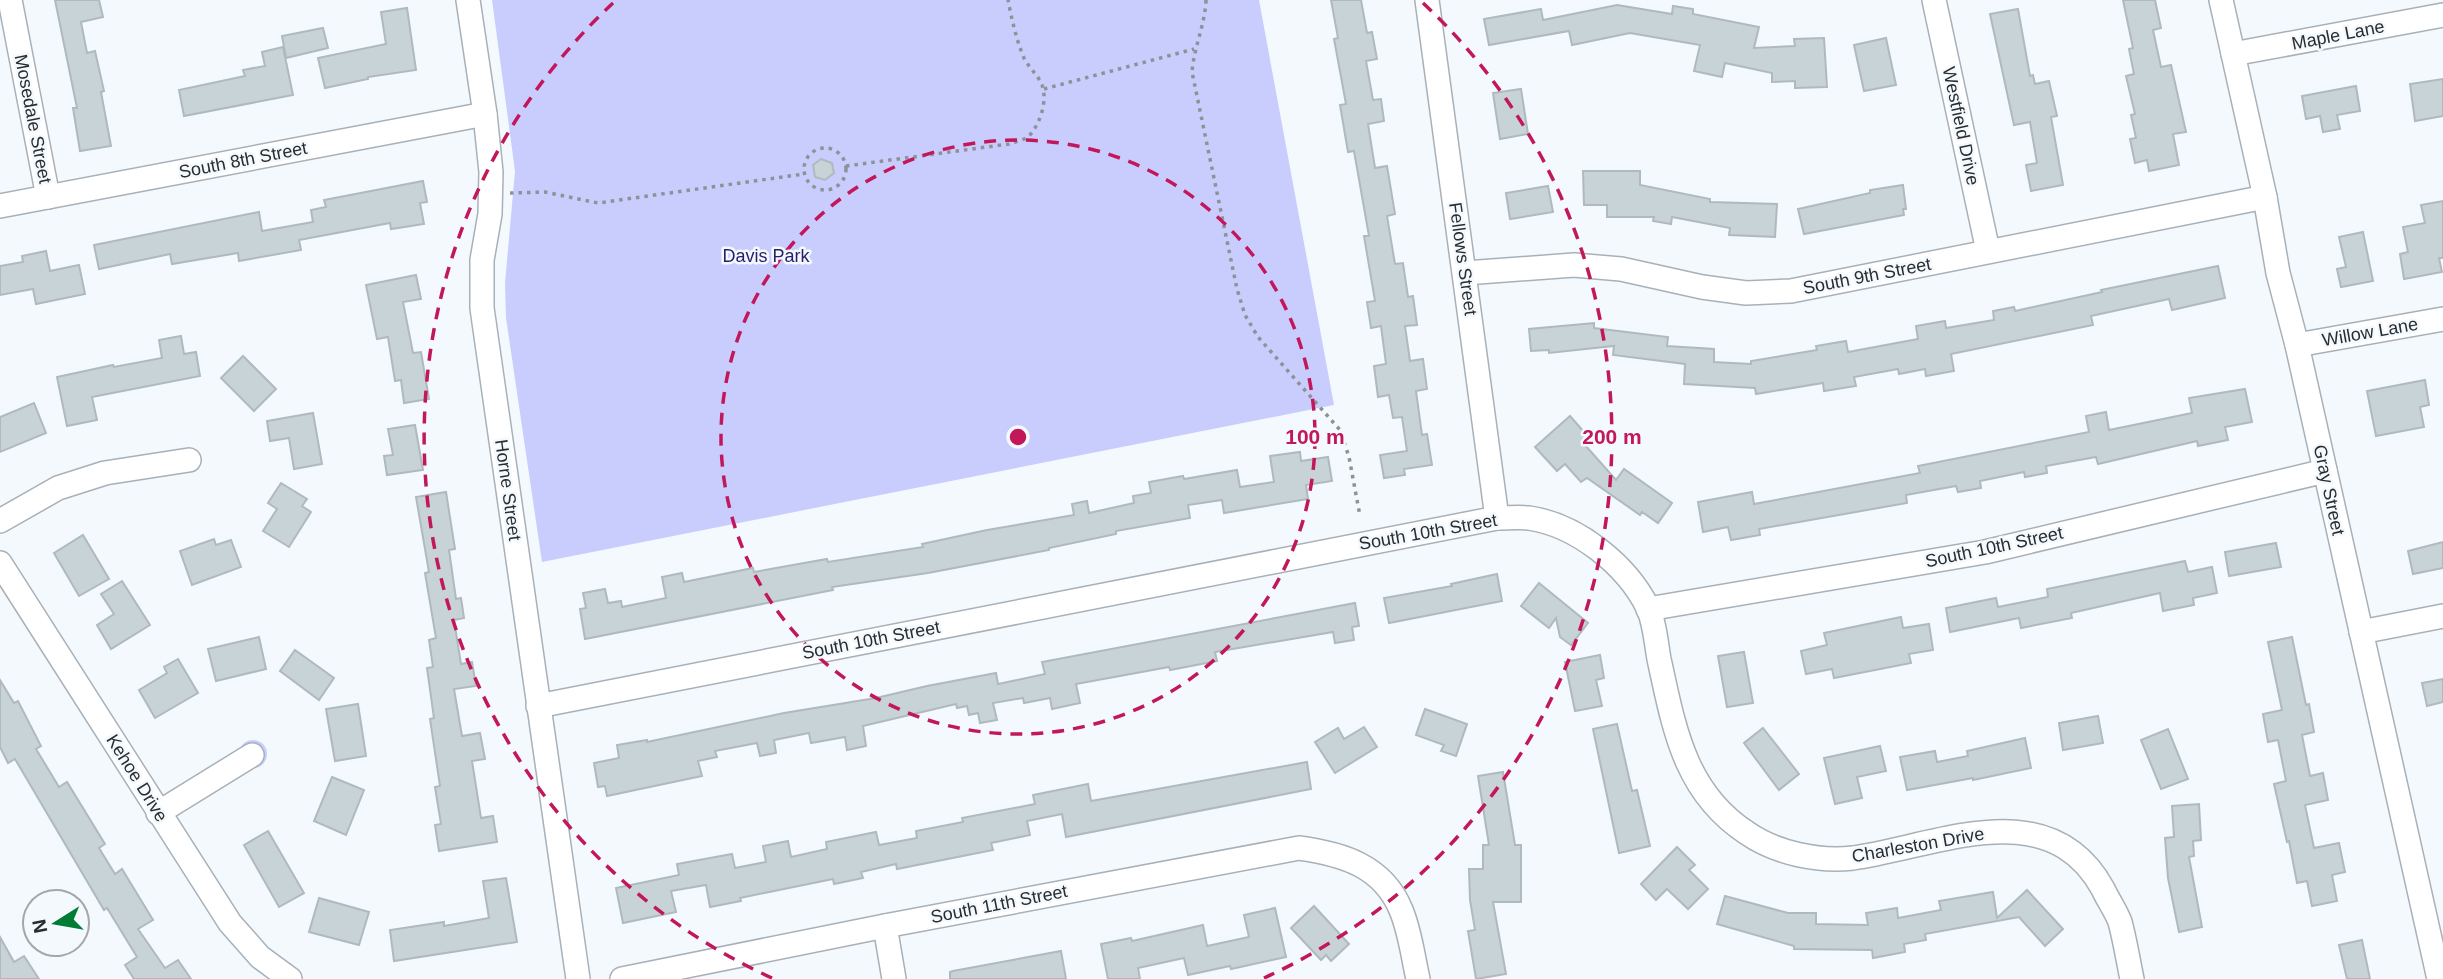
<svg xmlns="http://www.w3.org/2000/svg" width="2443" height="979" viewBox="0 0 2443 979" font-family="Arial,sans-serif">
<style>
.green{fill:#c9cdfe}
.building{fill:#c8d3d8;stroke:#afbabf;stroke-width:2}
.lines{fill:none;stroke-linecap:round;stroke-linejoin:round}
.minor-casing{stroke:#a8b1b8;stroke-width:26}
.path{stroke:#8d9296;stroke-width:3.5;stroke-dasharray:3.5 5;stroke-linecap:butt}
.minor{stroke:#fff;stroke-width:23}
.ring{fill:none;stroke:#c2185b;stroke-width:3.5;stroke-dasharray:12 9}
.labels{text-anchor:middle;dominant-baseline:central;stroke-width:5;stroke-linejoin:round;paint-order:stroke}
.street-label{font-size:18px;fill:#292d30;stroke:#f4f9fe}
.park-label{font-size:18px;fill:#281e6d;stroke:#f4f9fe}
.centre{fill:#c2185b;stroke:#f4f9fe;stroke-width:3.5}
.ring-label{font-size:21px;text-anchor:middle;font-weight:bold;fill:#c2185b;stroke:#f4f9fe;stroke-width:5;stroke-linejoin:round;paint-order:stroke}
</style>
<rect width="100%" height="100%" fill="#f4f9fe"/>
<g class="green">
<polygon points="492,0 1259,0 1334,405 542,562 506,318 505,283 515,171"/>
<circle cx="253" cy="754" r="14"/>
</g>
<g class="building">
<polygon points="55,0 99,0 103,17 81,22 87,53 95,51 104,91 101,92 111,146 80,151 73,108 77,108"/>
<polygon points="1331,0 1361,0 1367,33 1372,32 1377,59 1366,61 1373,100 1381,99 1384,121 1368,124 1375,168 1387,166 1395,214 1387,216 1395,264 1403,263 1408,297 1413,296 1417,325 1405,326 1410,361 1423,359 1427,389 1416,391 1422,435 1427,434 1432,465 1404,469 1405,475 1384,478 1380,455 1407,451 1402,417 1393,418 1389,395 1378,397 1374,366 1386,364 1381,326 1371,328 1367,302 1375,301 1364,236 1369,236 1354,151 1348,152 1340,105 1346,104 1334,39 1338,38"/>
<polygon points="2123,0 2155,0 2161,28 2153,30 2161,67 2171,65 2186,132 2173,134 2179,165 2149,171 2147,160 2135,163 2130,139 2136,138 2131,115 2135,114 2126,76 2134,74 2129,49 2133,48"/>
<polygon points="1617,5 1672,14 1673,6 1693,9 1693,14 1759,27 1754,48 1795,46 1794,39 1824,38 1827,87 1795,88 1795,81 1772,82 1772,73 1725,63 1722,77 1694,71 1700,45 1630,33 1572,45 1569,31 1489,45 1484,19 1541,9 1543,20"/>
<polygon points="407,8 416,70 368,77 368,79 325,88 318,58 386,44 381,12"/>
<polygon points="2018,9 2030,76 2033,75 2035,84 2049,81 2057,116 2051,117 2063,185 2031,191 2026,165 2037,163 2030,122 2014,125 1990,14"/>
<polygon points="323,28 328,48 286,58 282,36"/>
<polygon points="1886,38 1896,85 1864,91 1854,45"/>
<polygon points="283,47 293,95 184,116 179,90 245,76 243,70 265,66 262,52"/>
<polygon points="2443,79 2443,116 2415,121 2410,84"/>
<polygon points="2356,86 2360,111 2337,115 2340,129 2323,132 2320,116 2306,119 2302,96"/>
<polygon points="1521,89 1528,134 1500,139 1493,93"/>
<polygon points="821,159 832,163 834,173 825,180 815,177 813,165"/>
<polygon points="1583,171 1640,171 1640,185 1710,199 1710,202 1777,204 1775,237 1729,235 1730,228 1672,217 1671,224 1653,221 1654,217 1607,217 1607,205 1584,205"/>
<polygon points="423,181 427,202 420,203 424,224 391,229 390,223 299,240 301,250 239,261 238,253 172,264 170,254 99,269 94,245 259,212 262,231 313,222 311,210 326,207 324,200"/>
<polygon points="1903,185 1906,209 1903,209 1904,215 1804,234 1798,209 1870,193 1870,190"/>
<polygon points="1548,186 1553,212 1510,219 1506,193"/>
<polygon points="2443,201 2443,258 2439,258 2442,272 2404,279 2400,254 2408,252 2403,227 2425,223 2421,205"/>
<polygon points="2363,232 2373,281 2341,287 2337,269 2346,267 2339,237"/>
<polygon points="46,251 50,271 79,265 85,294 36,304 33,289 0,295 0,266 23,262 22,256"/>
<polygon points="2218,266 2225,298 2172,310 2169,299 2091,316 2093,325 1951,354 1954,371 1926,376 1925,369 1899,374 1898,369 1854,377 1856,386 1824,391 1823,383 1756,394 1755,388 1684,384 1685,364 1613,355 1614,346 1549,353 1549,350 1531,351 1529,329 1594,323 1594,328 1668,337 1667,346 1714,349 1714,362 1751,364 1751,361 1817,350 1816,346 1846,341 1848,352 1918,339 1916,326 1945,321 1946,328 1994,320 1993,311 2014,307 2015,311 2102,292 2101,290"/>
<polygon points="416,275 421,299 403,302 413,353 421,352 429,399 404,403 401,380 395,381 388,337 377,339 366,285"/>
<polygon points="181,336 184,354 196,352 200,376 92,397 97,420 67,426 57,377 113,365 114,367 162,358 159,340"/>
<polygon points="243,356 276,389 254,411 221,378"/>
<polygon points="2425,380 2429,405 2420,407 2424,427 2376,436 2367,391"/>
<polygon points="2245,389 2252,422 2225,427 2228,440 2198,446 2197,441 2098,464 2096,457 2046,466 2047,473 2025,477 2024,472 1980,481 1981,488 1958,492 1956,486 1906,495 1907,503 1759,529 1760,535 1731,540 1728,527 1703,532 1698,502 1752,492 1754,504 1920,473 1918,466 2089,432 2086,416 2106,412 2109,430 2192,413 2189,398"/>
<polygon points="34,403 46,433 0,452 0,417"/>
<polygon points="313,413 322,464 294,469 289,438 270,441 267,421"/>
<polygon points="1570,416 1591,440 1585,445 1616,480 1624,469 1672,503 1658,523 1642,512 1640,515 1587,478 1581,482 1565,464 1557,471 1535,447"/>
<polygon points="415,425 423,470 387,475 384,456 393,455 388,429"/>
<polygon points="1300,452 1301,461 1328,457 1332,481 1306,485 1308,499 1224,513 1222,500 1188,505 1190,518 1116,531 1116,534 1049,548 1049,550 928,573 832,587 833,590 585,639 580,609 586,608 583,593 605,589 608,603 621,601 622,607 666,598 662,577 682,573 684,582 753,568 754,572 827,559 828,562 923,547 922,544 987,530 1074,515 1072,504 1087,501 1089,513 1134,503 1133,496 1151,493 1149,482 1183,476 1184,479 1237,470 1240,487 1274,482 1270,456"/>
<polygon points="281,483 307,499 302,506 311,512 289,547 263,531 277,509 268,503"/>
<polygon points="446,492 455,549 449,550 456,599 461,598 464,618 454,620 461,664 472,662 476,686 454,689 462,736 480,733 485,759 472,761 481,818 493,816 497,842 439,851 435,825 441,824 435,787 440,786 430,719 434,718 427,668 433,667 429,640 436,638 425,573 429,572 416,497"/>
<polygon points="83,535 109,579 79,596 54,553"/>
<polygon points="214,539 216,545 231,540 241,567 192,585 180,551"/>
<polygon points="2443,542 2443,568 2413,574 2408,551"/>
<polygon points="2276,543 2281,567 2229,576 2225,552"/>
<polygon points="2185,561 2188,572 2212,567 2217,593 2193,598 2194,605 2163,611 2160,593 2071,613 2072,618 2021,628 2019,618 1950,632 1946,608 1996,598 1998,607 2048,597 2047,589"/>
<polygon points="1497,574 1502,601 1389,623 1384,598 1452,586 1451,584"/>
<polygon points="122,581 150,625 111,649 97,625 114,614 101,594"/>
<polygon points="1539,583 1588,623 1571,645 1560,637 1556,618 1549,628 1521,606"/>
<polygon points="1355,603 1359,626 1352,627 1354,640 1335,643 1333,632 1215,652 1217,661 1170,670 1169,667 1076,684 1080,703 1052,709 1050,698 1024,703 1023,698 993,703 997,720 980,723 978,713 969,715 967,706 957,708 956,704 863,726 866,746 847,750 845,737 811,743 809,733 774,740 776,753 760,756 757,743 715,751 717,757 698,761 702,776 607,796 605,786 598,787 594,763 619,758 617,745 647,740 647,742 784,713 876,698 927,686 996,673 998,684 1045,674 1042,662"/>
<polygon points="1901,617 1903,628 1929,624 1933,650 1909,654 1911,663 1834,678 1832,669 1806,674 1801,651 1827,645 1824,633"/>
<polygon points="259,637 266,669 216,681 208,649"/>
<polygon points="2292,637 2306,705 2309,704 2314,732 2302,735 2310,776 2323,773 2328,800 2305,805 2314,848 2339,843 2345,872 2332,875 2337,901 2312,906 2307,881 2297,883 2289,841 2287,842 2274,784 2286,781 2278,740 2268,742 2263,714 2282,710 2268,642"/>
<polygon points="295,650 334,678 319,700 280,671"/>
<polygon points="1744,652 1753,703 1727,707 1718,656"/>
<polygon points="1600,655 1604,678 1596,680 1602,706 1575,711 1565,662"/>
<polygon points="178,659 198,693 155,718 139,690 167,673 164,667"/>
<polygon points="2443,679 2443,702 2427,706 2422,683"/>
<polygon points="0,680 14,703 18,701 41,746 36,749 59,787 67,782 105,844 99,848 115,874 122,869 153,920 138,929 165,968 178,960 191,979 134,979 125,965 137,957 107,908 104,910 15,759 8,763 0,747"/>
<polygon points="358,704 366,756 335,761 326,709"/>
<polygon points="1425,709 1467,724 1456,756 1441,751 1444,745 1416,735"/>
<polygon points="2098,716 2103,743 2063,750 2059,723"/>
<polygon points="1617,724 1632,791 1637,790 1650,846 1619,853 1593,729"/>
<polygon points="1364,727 1377,747 1335,773 1315,742 1338,728 1344,739"/>
<polygon points="1763,728 1799,774 1779,790 1744,743"/>
<polygon points="2168,729 2188,779 2161,789 2141,740"/>
<polygon points="2025,738 2031,768 1973,780 1973,778 1907,790 1900,757 1935,751 1937,762 1968,756 1967,751"/>
<polygon points="1880,746 1886,771 1857,777 1862,798 1835,804 1824,758"/>
<polygon points="1307,762 1311,789 1066,837 1062,814 1027,821 1030,835 991,843 993,850 897,869 896,864 861,872 863,878 834,884 833,879 740,898 741,901 710,907 706,885 671,891 676,912 623,923 616,888 679,875 677,864 732,854 735,868 766,862 763,846 788,841 791,857 827,849 826,842 876,832 879,845 917,838 916,831 963,822 962,818 1035,804 1033,795 1088,784 1091,801"/>
<polygon points="1503,772 1515,845 1521,845 1521,902 1493,902 1506,974 1476,979 1468,931 1475,930 1470,900 1469,869 1483,869 1483,845 1489,845 1478,776"/>
<polygon points="332,777 364,790 346,835 314,821"/>
<polygon points="2199,804 2201,840 2193,841 2194,856 2189,857 2202,927 2179,932 2168,878 2165,838 2174,837 2172,806"/>
<polygon points="268,831 304,893 279,907 244,845"/>
<polygon points="1677,847 1695,865 1689,870 1708,889 1688,909 1667,889 1656,900 1641,884"/>
<polygon points="506,878 517,942 394,961 390,930 444,922 444,926 489,918 483,881"/>
<polygon points="2027,890 2063,929 2045,946 2019,917 1925,934 1926,940 1904,944 1905,952 1873,958 1872,950 1794,949 1794,946 1717,924 1725,896 1788,913 1816,913 1816,924 1868,925 1866,913 1897,908 1898,918 1941,910 1939,901 1993,892 1997,918"/>
<polygon points="319,898 369,912 359,945 309,932"/>
<polygon points="1314,906 1349,944 1331,961 1326,955 1321,960 1291,928"/>
<polygon points="1275,908 1286,957 1231,969 1230,966 1188,975 1184,958 1138,968 1140,979 1108,979 1101,944 1131,938 1132,941 1203,925 1207,946 1249,937 1244,915"/>
<polygon points="0,937 14,962 24,956 39,979 0,979"/>
<polygon points="2362,940 2370,979 2347,979 2339,945"/>
<polygon points="1061,951 1066,979 950,979 950,972 953,971"/>
</g>
<g class="lines">
<defs>
<g id="minor">
<polyline points="10,0 48,197"/>
<polyline points="468,0 485,114 491,172 490,214 482,260 482,308 578,979"/>
<polyline points="1427,0 1497,518"/>
<polyline points="1934,0 1988,251"/>
<polyline points="2221,0 2265,197 2278,273 2297,345 2439,979"/>
<polyline points="2233,54 2443,15"/>
<polyline points="0,206 485,114"/>
<polyline points="1465,273 1574,265 1621,269 1702,287 1746,293 1791,291 2265,197"/>
<polyline points="2297,345 2443,319"/>
<polyline points="0,521 58,488 105,473 189,460"/>
<polyline points="0,563 230,923 260,957 290,979"/>
<polyline points="1648,609 1985,552 2325,471"/>
<polyline points="2361,632 2443,616"/>
<path d="M538,706l959,-188c11,0 22,-1 32,0 48,7 98,47 119,90 7,15 8,35 11,51 15,68 25,133 88,174 29,20 71,29 106,25 85,-12 196,-67 250,31 5,11 13,22 17,33 5,18 8,38 12,57"/>
<polyline points="158,813 252,755"/>
<polyline points="885,926 894,979"/>
<path d="M622,979l263,-53 414,-78c44,6 84,18 102,62 9,21 12,47 17,69"/>
</g>
</defs>
<use href="#minor" class="minor-casing"/>
<g class="path">
<path d="M1206,0c-1,25 -12,47 -14,72l45,217 8,26 13,22 82,93 9,27 11,59"/>
<polyline points="1044,89 1194,49"/>
<circle cx="825" cy="169" r="21"/>
<path d="M846,166l163,-22c6,-2 15,-4 20,-8 11,-12 19,-35 13,-51 -4,-10 -13,-17 -18,-27 -8,-19 -12,-38 -16,-58"/>
<polyline points="510,193 545,192 598,203 804,174"/>
</g>
<use href="#minor" class="minor"/>
</g>
<g class="ring">
<circle cx="1018" cy="437" r="297"/>
<path d="M772 978A594 594 0 0 1 613 3M1423 3A594 594 0 0 1 1264 978"/>
</g>
<g class="labels">
<g class="street-label">
<text transform="translate(2338 35) rotate(-11)">Maple Lane</text>
<text transform="translate(33 119) rotate(79)">Mosedale Street</text>
<text transform="translate(1961 126) rotate(78)">Westfield Drive</text>
<text transform="translate(243 160) rotate(-11)">South 8th Street</text>
<text transform="translate(1463 259) rotate(82)">Fellows Street</text>
<text transform="translate(1867 276) rotate(-11)">South 9th Street</text>
<text transform="translate(2370 332) rotate(-10)">Willow Lane</text>
<text transform="translate(508 490) rotate(82)">Horne Street</text>
<text transform="translate(2329 490) rotate(78)">Gray Street</text>
<text transform="translate(1428 532) rotate(-10)">South 10th Street</text>
<text transform="translate(1994 547) rotate(-12)">South 10th Street</text>
<text transform="translate(871 640) rotate(-11)">South 10th Street</text>
<text transform="translate(137 778) rotate(58)">Kehoe Drive</text>
<text transform="translate(1918 845) rotate(-10)">Charleston Drive</text>
<text transform="translate(999 904) rotate(-11)">South 11th Street</text>
</g>
<g class="park-label">
<text x="766" y="256">Davis Park</text>
</g>
</g>
<circle cx="1018" cy="437" r="10" class="centre"/>
<g class="ring-label">
<text x="1315" y="444">100 m</text>
<text x="1612" y="444">200 m</text>
</g>
<g transform="translate(56 923) rotate(259)"><circle r="33" fill="#f4f9fe" stroke="#a3a7ac" stroke-width="2"/>
<path d="M0-5L12 26L0 18L-12 26Z" fill="#007c34"/>
<text y="-10" font-size="19" font-weight="bold" text-anchor="middle" fill="#292d30">N</text>
</g>
</svg>
